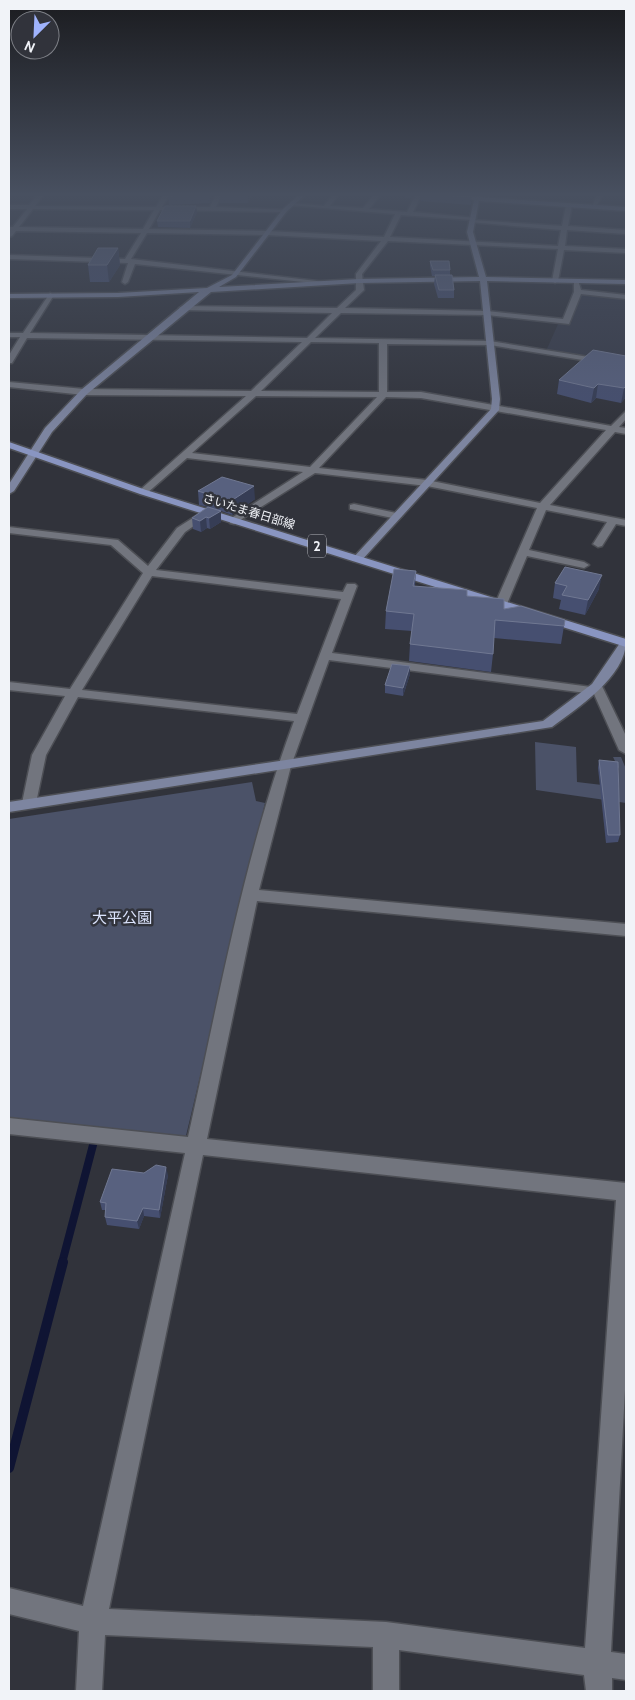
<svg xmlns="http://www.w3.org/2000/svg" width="635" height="1700" viewBox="0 0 635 1700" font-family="Cabin,'Noto Sans JP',sans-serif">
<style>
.built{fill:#383c4a}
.green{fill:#4b5268}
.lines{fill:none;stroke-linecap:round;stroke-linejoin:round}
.stream-far1{stroke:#0f1433;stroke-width:8}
.stream{stroke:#0f1433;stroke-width:10}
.street-casing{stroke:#4d4f55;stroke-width:3}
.secondary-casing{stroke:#4d4f55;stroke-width:3}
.primary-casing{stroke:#4d4f55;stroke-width:3}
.street{fill:#72757e;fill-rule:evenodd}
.secondary{fill:#7d85a0;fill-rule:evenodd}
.primary{fill:#8995c1;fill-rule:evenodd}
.wall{fill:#464f70}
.shaded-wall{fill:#363d55}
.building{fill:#58617f;stroke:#707892}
.labels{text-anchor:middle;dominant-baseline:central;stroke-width:5;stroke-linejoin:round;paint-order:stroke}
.far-street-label{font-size:12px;fill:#f1f3f8;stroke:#31333b}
.shield{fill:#31333b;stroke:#b7b9bf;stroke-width:1}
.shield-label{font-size:14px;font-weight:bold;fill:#f1f3f8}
.park-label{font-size:15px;fill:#dbe3fc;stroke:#31333b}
</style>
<rect width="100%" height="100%" fill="#31333b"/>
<polygon class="built" points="581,294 626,298 626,364 546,351 559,322 571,323"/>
<g class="green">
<polygon points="535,742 576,747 577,782 619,787 619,769 613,757 621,757 626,769 626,803 536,790"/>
<polygon points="252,782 256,801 265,803 185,1140 9,1120 9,819"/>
</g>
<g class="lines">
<polyline class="stream-far1" points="62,1263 93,1145"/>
<polyline class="stream" points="9,1468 63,1262"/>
<defs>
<g id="street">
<path d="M38,194h6l-9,12 121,1 8,-13h6l-8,13h48l6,-13h6l-6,13 72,3 -3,2 -125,-2 -11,19 118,2 117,6 11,-23 -106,-9 3,-2 32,3 9,-12h6l-9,12 33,2 12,-14h6l-12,15 38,3 9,-18h6l-9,18 63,6 -3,2 -72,-5 -11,22 168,9 3,-16 -92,-8 3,-2 90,6 4,-21 3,-2 3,2 -4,21 58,4v4l-59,-4 -2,16 61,3v4l-62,-3 -6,31 -3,2 -3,-2 6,-32 -170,-8 -26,33 2,16 -19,18 142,3 76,8 11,-27v-12h4l3,10 45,5v4l-45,-5 -12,30 -82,-9 -146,-2 -26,25 175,3 136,22v4l-136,-22 -103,-1v48h34l190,34 15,-15v8l-7,8 7,1v6l-11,-2 -65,73 76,15v6l-10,-2 -14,22 -4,1 -5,-3 14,-22 -61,-12 -17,40 55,12 5,3 -5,3 -57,-12 -20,48 -6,3 -6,-3 42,-96 -110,-22 -112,-13 -81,51 -4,-1v-4l73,-47 -116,-14 -41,36h-6v-4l106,-94 -162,-1 -75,-8v-5l75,7 167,2 51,-49 -275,-4 -15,25h-3v-8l11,-18h-11v-4h14l27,-40 4,2 -24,38 277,5 25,-25 -149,-3 -4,-2 4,-2 154,2 19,-18v-16l25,-33 -114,-6 -120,-2 -16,26 194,23 -3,2 -187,-20 -7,18 -3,2 -3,-2 6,-19 -119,-4v-4l116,4 16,-26 -125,-2 -4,5 -3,1v-10h4l14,-18h-18v-4h20zM33,209l121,1 -11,19 -124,-2zM311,342l68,1v49l-118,-1zM256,396l121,1 -67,70 -118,-14zM386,397l35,1 185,32 -66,73 -113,-23 -108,-12z"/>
<polygon points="597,194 603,194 597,205 593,205"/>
<polygon points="354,504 401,514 402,516 397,519 350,509 350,505"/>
<path d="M207,509l5,3 -1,2 -26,18 -29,38 187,22 4,-8h8l2,2 -25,67 259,34 2,-3h8l25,52v18l-7,-4 -25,-56 -265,-34 -38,106 -32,124 367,34v12l-369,-35 -50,238 419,44v188l-15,281 15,2v26l-14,-2v13h-26l-2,-16 -185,-25v41h-26v-44l-268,-12 -3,56h-26l3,-60 -70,-17v-26l74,18 102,-453 -176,-19v-16l179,19c31,-139 56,-282 106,-416l-216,-24 -32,58 -10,48 -2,3h-10l-2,-3 10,-48 33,-59 -56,-6v-8l61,7 73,-116 -32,-28 -102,-12v-6l109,13 30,26 29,-38zM152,576l189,23 -44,115 -215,-24zM203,1155l413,45 -31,448 -199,-26 -277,-13z"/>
</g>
<g id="secondary">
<polygon points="300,194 306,194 287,211 236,277 219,287 359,279 479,277 467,232 474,200 465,198 475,197 475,194 481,194 480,197 626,207 626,211 479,201 473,232 486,277 626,280 626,284 487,281 500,399 499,410 361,561 353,561 352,559 491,409 492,399 480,281 359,283 211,292 87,394 52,432 14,491 9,494 9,484 45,428 81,390 199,292 118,297 9,298 9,294 118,293 207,288 232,275 283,209"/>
<polygon points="411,194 443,196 440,198"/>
<path d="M626,639c2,36 -48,69 -74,88l-543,85v-10l534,-81 49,-37 30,-44z"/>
</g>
<polygon id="primary" points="9,442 146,490 626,639 626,647 140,494 9,448"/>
</defs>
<use href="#street" class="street-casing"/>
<use href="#secondary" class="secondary-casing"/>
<use href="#primary" class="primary-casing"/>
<use href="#street" class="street"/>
<use href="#secondary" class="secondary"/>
<use href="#primary" class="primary"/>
</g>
<g class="wall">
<polygon points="144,194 162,194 161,196 144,195"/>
<polygon points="169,194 214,194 210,203 169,205 168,196"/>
<polygon points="219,194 252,194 248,203 220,203"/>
<polygon points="406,194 412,194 412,198 405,197"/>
<polygon points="421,194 474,194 472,195 471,205 421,201"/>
<polygon points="197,212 190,228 158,227 157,221"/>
<polygon points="118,248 120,265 109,282 90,282 88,265"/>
<polygon points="430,261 450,270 450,275 454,290 454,298 438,298 434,284 435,276 432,276 430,266"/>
<polygon points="626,356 626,397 621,403 596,398 591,403 557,394 559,380"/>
<polygon points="198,491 255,499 232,515 221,511 221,522 210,529 207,528 201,532 193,529 192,518 208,507 199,505"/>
<polygon points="416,571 415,586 467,596 504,609 565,620 561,644 494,638 493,654 491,672 409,661 410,644 412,631 385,629 386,611"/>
<polygon points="555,583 599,589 585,615 559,609 561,600 553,598"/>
<polygon points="410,674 403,696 385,693 385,685"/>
<polygon points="599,760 620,835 618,842 606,843 598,768"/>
<polygon points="144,1173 168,1175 160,1218 144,1216 139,1229 107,1225 105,1217 105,1210 102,1210 100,1202"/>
</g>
<g class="shaded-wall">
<polygon points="209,194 214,194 210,203"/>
<polygon points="248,194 252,194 248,203"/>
<polygon points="196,206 197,212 190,228 190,221"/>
<polygon points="118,248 120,265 109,282 107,265"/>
<polygon points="598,384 596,398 591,403 594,388"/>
<polygon points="626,386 626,397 621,403 624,388"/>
<polygon points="254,486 255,499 232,515 231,501"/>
<polygon points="221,511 221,522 210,529 209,518"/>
<polygon points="206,517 207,528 201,532 200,521"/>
<polygon points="602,575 599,589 585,615 588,600"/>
<polygon points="410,666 410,674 403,696 403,688"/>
<polygon points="166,1167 168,1175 160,1218 159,1210"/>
<polygon points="143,1208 144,1216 139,1229 137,1221"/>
</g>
<g class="building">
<polygon points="169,194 204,194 168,196"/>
<polygon points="428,194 472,194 472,197"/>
<polygon points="165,206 196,206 190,221 157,221"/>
<polygon points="98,248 118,248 107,265 88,265"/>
<polygon points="430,261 449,261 450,270 433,270"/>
<polygon points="435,275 452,275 454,290 439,290"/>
<polygon points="593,350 626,356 626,386 624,388 598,384 594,388 559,380"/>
<polygon points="222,477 254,486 231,501 198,491"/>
<polygon points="208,507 221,511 209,518 206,517 200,521 192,518"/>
<polygon points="565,567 602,575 588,600 562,595 567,586 555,583"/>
<polygon points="394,569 416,571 413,586 467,590 467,596 504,599 504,609 521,606 565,620 564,626 495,620 493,654 410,644 414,614 386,611"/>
<polygon points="392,664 410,666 403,688 385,685"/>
<polygon points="599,760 618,762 620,835 608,835"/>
<polygon points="156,1165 166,1167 159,1210 143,1208 137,1221 105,1217 106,1203 100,1202 112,1169 144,1173"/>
</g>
<linearGradient id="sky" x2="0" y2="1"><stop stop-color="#1b1c20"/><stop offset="0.45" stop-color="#485060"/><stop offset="1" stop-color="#485060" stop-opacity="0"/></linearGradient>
<rect width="635" height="432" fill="url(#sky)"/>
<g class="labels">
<g class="far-street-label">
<text transform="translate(249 511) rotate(17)">さいたま春日部線</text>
</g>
<rect class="shield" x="308" y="534.5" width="18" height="23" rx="4"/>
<g class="shield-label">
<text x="317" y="546">2</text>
</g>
<g class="park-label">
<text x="122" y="918">大平公園</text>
</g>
</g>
<rect width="635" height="1700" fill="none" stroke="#f1f3f8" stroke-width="20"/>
<g transform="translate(35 35) rotate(204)"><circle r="24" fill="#31333b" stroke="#7e8087"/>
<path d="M0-4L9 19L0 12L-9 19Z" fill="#9fb3fd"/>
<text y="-8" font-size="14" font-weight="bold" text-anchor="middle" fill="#f1f3f8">N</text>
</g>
</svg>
